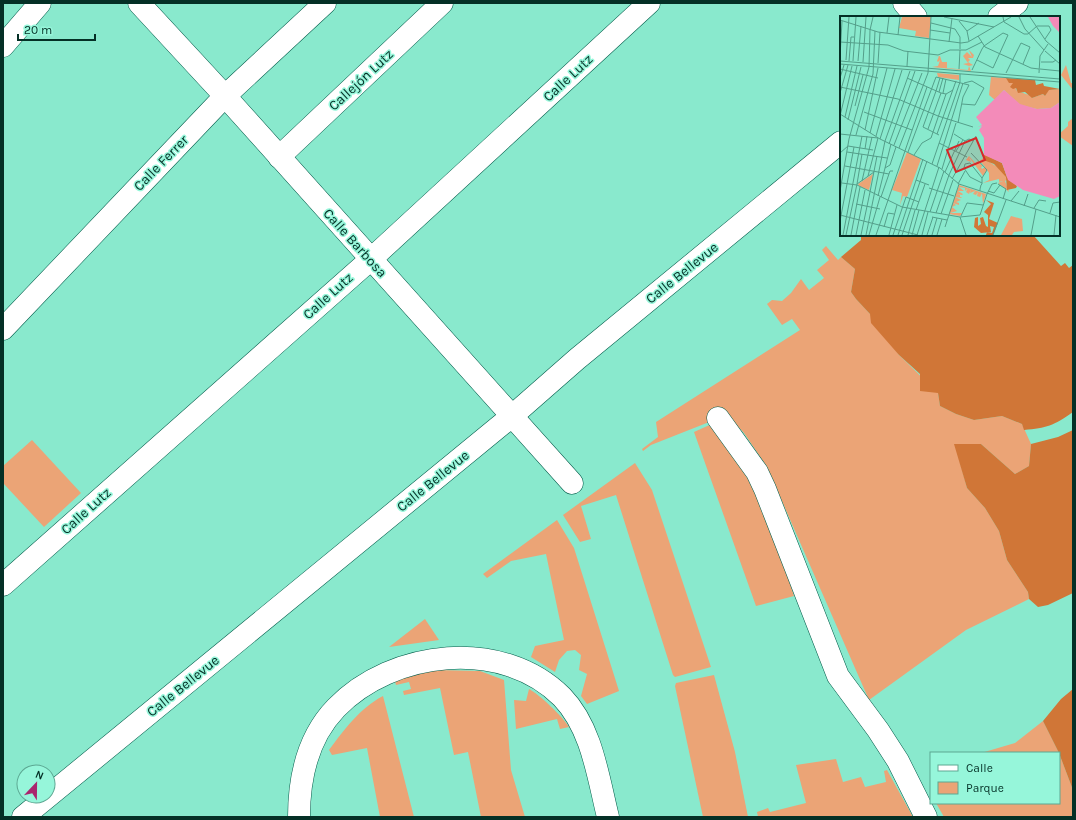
<svg xmlns="http://www.w3.org/2000/svg" width="1076" height="820" viewBox="0 0 1076 820" font-family="Karla,sans-serif">
<style>
.green{fill:#eba476}
.forest{fill:#d07637}
.lines{fill:none;stroke-linecap:round;stroke-linejoin:round}
.minor-casing{stroke:#015b49;stroke-width:23}
.minor{stroke:#fff;stroke-width:22}
.labels{text-anchor:middle;dominant-baseline:central;stroke-width:3;stroke-linejoin:round;paint-order:stroke}
.street-label{font-size:14px;fill:#043026;stroke:#96f6da}
.inset-road{fill:none;stroke:#549f8a;stroke-width:1}
.view{fill:#d62828;fill-opacity:0.15;stroke:#d62828;stroke-width:2}
.inset-edge{fill:none;stroke:#043026;stroke-width:2}
</style>
<rect width="100%" height="100%" fill="#89e9cd"/>
<g class="green">
<polygon points="1066,65 1071,83 1073,83 1073,90 1061,75"/>
<polygon points="1073,118 1073,146 1059,136 1059,134 1068,126 1068,122"/>
<polygon points="826,246 838,260 841,257 855,269 851,292 856,299 870,314 899,355 938,393 940,406 956,414 974,420 1002,416 1022,424 1031,444 1029,466 1015,474 981,444 955,444 967,488 985,508 999,531 1007,560 1028,592 1029,599 966,630 869,700 767,467 744,433 727,415 651,445 643,451 642,449 658,437 656,422 800,330 792,319 782,325 767,304 772,300 782,301 791,293 801,279 809,290 824,278 817,270 829,260 822,250"/>
<polygon points="714,423 738,458 775,533 794,596 756,606 694,432"/>
<polygon points="32,440 81,493 44,527 3,483 3,466"/>
<polygon points="635,463 652,490 711,667 675,677 673,675 616,495 581,506 591,539 580,542 563,515"/>
<polygon points="557,520 574,548 619,691 587,704 581,696 587,674 579,670 581,655 575,650 567,651 559,660 555,672 531,657 535,646 564,640 546,554 511,561 487,578 483,574"/>
<polygon points="425,619 439,640 389,647"/>
<polygon points="435,670 480,671 504,680 511,770 525,817 481,817 468,752 454,755 440,688 404,695 403,691 411,689 409,682 396,685 395,681 405,676"/>
<polygon points="714,675 735,752 748,817 703,817 675,686 676,683"/>
<path d="M529,689c10,5 34,28 40,38l-9,2 -3,-10 -41,10 -2,-29 12,1z"/>
<path d="M383,696l31,121h-34l-13,-69 -35,7 -3,-5c15,-20 31,-42 54,-54z"/>
<polygon points="1043,721 1059,753 981,753 1015,743"/>
<polygon points="1059,753 1073,790 1073,817 944,817 936,803 1059,803"/>
<polygon points="836,759 843,782 861,777 865,787 886,782 884,771 887,770 913,817 758,817 757,812 768,808 770,812 806,803 796,765"/>
</g>
<g class="forest">
<path d="M861,235h172l28,31 4,-3 4,5 4,-3v147c-20,14 -26,16 -49,18l-2,-6 -20,-8 -28,4 -18,-6 -16,-8 -2,-13 -18,-2v-17l-21,-19 -28,-32 -1,-9 -14,-15 -5,-7 4,-23 -14,-12 20,-17z"/>
<polygon points="1073,430 1073,593 1048,605 1038,607 1029,599 1028,592 1007,560 999,531 985,508 967,488 954,444 981,444 1015,474 1029,466 1031,444 1058,437"/>
<polygon points="1073,689 1073,790 1059,753 1043,721 1061,699"/>
</g>
<g class="lines">
<defs>
<g id="minor">
<polyline points="139,3 225,96 572,483"/>
<polyline points="904,3 916,17"/>
<polyline points="999,17 1017,3"/>
<polyline points="3,46 40,3"/>
<polyline points="279,157 442,3"/>
<polyline points="3,329 225,96 325,3"/>
<polyline points="718,418 757,472 765,489 838,676 878,730 898,761 926,817"/>
<polyline points="3,585 370,260 649,3"/>
<polyline points="23,817 512,416 577,359 841,142"/>
<path d="M299,817c0,-39 9,-80 37,-109 56,-58 166,-71 226,-11 30,31 36,80 46,120"/>
</g>
</defs>
<use href="#minor" class="minor-casing"/>
<use href="#minor" class="minor"/>
</g>
<g class="labels">
<g class="street-label">
<text transform="translate(568 78) rotate(-43)">Calle Lutz</text>
<text transform="translate(361 80) rotate(-43)">Callejón Lutz</text>
<text transform="translate(161 163) rotate(-46)">Calle Ferrer</text>
<text transform="translate(355 243) rotate(48)">Calle Barbosa</text>
<text transform="translate(682 273) rotate(-39)">Calle Bellevue</text>
<text transform="translate(328 296) rotate(-42)">Calle Lutz</text>
<text transform="translate(433 481) rotate(-39)">Calle Bellevue</text>
<text transform="translate(86 511) rotate(-42)">Calle Lutz</text>
<text transform="translate(183 686) rotate(-39)">Calle Bellevue</text>
</g>
</g>
<g transform="translate(840 16)">
<rect width="220" height="220" fill="#89e9cd"/>
<path d="M62,1h29l-2,21 -14,-2 1,-5 -17,-3zM129,34l5,5 -1,3h-5l2,2 -2,2 5,3 -4,1 2,5 -39,-4 6,-1 2,-6 -2,2 -1,-1 2,-5 -5,1 6,-1 2,6h5v6l21,2 1,-4 -6,-2 5,-1 -5,-7 4,-4 5,5zM97,57l22,2v5l-21,-3zM151,61l15,1 7,5 4,8 15,5v2l11,-4 2,2 3,-6 12,-1v13l-9,6 -14,1 -17,-4 -16,-15 -9,10 -6,-5zM67,136l14,7 -14,38 -4,-1 -3,9 2,-12 -10,-3zM129,140l7,8 1,-3 6,5 -2,1 1,2 3,-2 -5,-6 3,-3 19,12 6,9 -3,2 4,11 -11,-9 5,-2 -4,1v-3l-16,4 6,-3v-7l-2,-3 -4,6 -14,-19 2,5 -5,-2zM33,158l-4,16 -10,-4 -1,-2zM119,169l27,9 -3,10 -1,-11 -2,4 -3,-1 1,-4 -2,3 -3,-1 2,-3 -5,2 1,-4 -2,5 -3,-2 2,-4 -3,3v-3l-6,-1 5,4h-6l5,3 -1,1 -5,-1 3,1v2h2l-1,1 -6,-1 6,3 -5,2 3,1v2l-6,-2 3,2 -4,2 5,4 -7,2h12l-2,3 -11,-2zM171,200l11,3 1,12 -9,1 -2,3h-11z" fill="#eba476"/>
<path d="M166,62l29,2 1,5 7,-2 1,3 16,3 -11,1 -4,6 -2,-2 -11,4 -7,-6 -7,1 -2,-5 -3,1 -3,-2 3,-4h-4zM144,138l18,9 5,14 10,9 -1,2 -9,2 -1,-13 -12,-13 -8,-3 -3,-3zM146,184l8,3 -5,16 9,4 -5,12h-7l1,-3 5,1 2,-6 -4,-1 1,6 -10,1 -7,-6 1,-9 3,-1v9l3,-2 -1,-6 3,-1 3,9 2,1v-12l-4,-3 7,-8z" fill="#d07637"/>
<path d="M208,1h12v16l-7,-7zM164,74l16,14 17,5 14,-1 9,-6v94l-6,3 -31,-9 -15,-10 -6,-17 -18,-8v-17l-5,-8 3,-4 -4,1 4,-2 -6,-8z" fill="#f38bb9"/>
<path class="inset-road" d="M104,1l50,10M163,1l1,5 20,12h4M179,1l6,12 19,21M190,1l16,24 14,12M0,4l38,12 83,11 7,-1 43,-25M119,5l8,10 2,10M91,7l24,6 5,8v12M90,14l20,3M127,15l12,-8M47,17l2,-16M188,18l9,-8h12l2,4 -6,9M58,19l2,-18M138,20l7,11 46,21 8,1M0,26l48,3 16,6 34,4 12,-5h16l16,-8M109,26l3,-24M205,35l15,13M0,41l2,-36M6,44l3,-43M0,45l220,18M9,45l2,-24h3M13,45l3,-44M18,45l3,-35M23,46l3,-45M201,46h12l3,-2M38,47l2,-31M0,48l220,18M67,50l1,-15M0,53l38,9M119,53l1,-19M200,53l20,2M132,54l10,-21 2,-3 19,-13 5,2 -15,33 -16,-8M166,57l15,-30 9,4 -7,17M199,57l1,-17 8,-12M0,62l4,-13M67,62l34,15 5,1 7,-4M0,71l58,12 40,17 35,11M96,75l-13,36 16,8M96,75l4,-13M99,76l4,-14M0,77l8,-28M103,77l3,-14M122,88l13,1 9,-17 -12,-7 -8,2M15,90l8,-31M24,96l48,18M0,98l40,25 60,29 19,16 101,33M0,100l12,-50M5,101l12,-51M8,104l13,-53M88,113l13,-36M25,114l13,-62M30,117l17,-65M0,118l38,4 -10,38M97,118l19,-53M114,118l11,7M16,119l17,-61 2,-43M36,120l19,-67M40,123l22,-69M99,127l28,14M49,128l26,-73M54,129l28,-72M59,132l29,-75 3,-56M25,133l2,-13M116,135l7,-11M7,136l40,6M68,136l28,-75 33,8 -6,12 -5,26M0,137l8,-7 25,4M131,137l16,17 -5,8M74,139l8,-12 9,-5 15,-44M92,148l28,-82v-8M5,150l44,8M97,150l26,-83M45,152l5,-3 6,-18M102,153l14,-46M105,156l14,-31M112,163l24,-43M76,164l13,5M22,165l10,-44M2,167l15,2 45,22 58,10 20,-2 7,-21M17,168l5,-30M118,168l7,-13M158,168l8,5 -3,10M89,172l25,8M0,175l9,-52 20,-72 1,-37 3,-13M140,175v-2l1,-4 1,-1v-6l-12,-15 -5,1 -1,4 6,9 12,6M148,175l6,2 6,-8M30,176l7,-36M147,178l5,-10 5,-1M38,180l13,-52M41,181l9,-26h3M171,185l8,-10M16,188l24,5M184,190l4,-12M194,192l5,-8 7,1M76,194l9,-26M90,196l14,-41M96,197l13,-38 16,-34 4,-2 4,2M210,197l3,-10 7,-1M101,198l12,-34M0,199l78,20M121,200l6,-13 16,2M92,201l15,3M120,201l6,18M0,205l14,-74M44,211l4,-14 6,1M105,211l14,-43M3,219l19,-99M6,219l11,-51 17,-12M11,219l9,-48M16,219l9,-45M21,219l9,-43M26,219l19,-94 25,-70M29,219l11,-38M36,219l51,-148M49,219l8,-30M53,219l13,-38 13,5M58,219l25,-76M62,219l25,-74M68,219l7,-25M72,219l7,-25M77,219l22,-68M82,219l6,-23M87,219l6,-18M92,219l5,-17M97,219l5,-16M153,219l13,-35M191,219l5,-26M214,219l2,-20"/>
<path class="view" d="M136,122l9,22 -29,12 -9,-22z"/>
<rect width="220" height="220" class="inset-edge"/>
</g>
<rect width="1076" height="820" fill="none" stroke="#043026" stroke-width="8"/>
<rect x="930" y="752" width="130" height="52" fill="#96f6da" stroke="#5ca792"/>
<rect x="938" y="765" width="20" height="6" fill="#ffffff" stroke="#5ca792"/>
<text x="966" y="772" font-size="12" fill="#043026">Calle</text>
<rect x="938" y="782" width="20" height="12" fill="#eba476" stroke="#5ca792"/>
<text x="966" y="792" font-size="12" fill="#043026">Parque</text>
<g transform="translate(36 784) rotate(22)"><circle r="19" fill="#96f6da" stroke="#5ca792"/>
<path d="M0-3L7 15L0 10L-7 15Z" fill="#aa256d"/>
<text y="-6" font-size="11" font-weight="bold" text-anchor="middle" fill="#043026">N</text>
</g>
<path d="M18 34v6h77v-6" fill="none" stroke="#043026" stroke-width="2"/>
<text x="24" y="34" font-size="12" fill="#043026" stroke="#96f6da" stroke-width="3" paint-order="stroke">20 m</text>
</svg>
